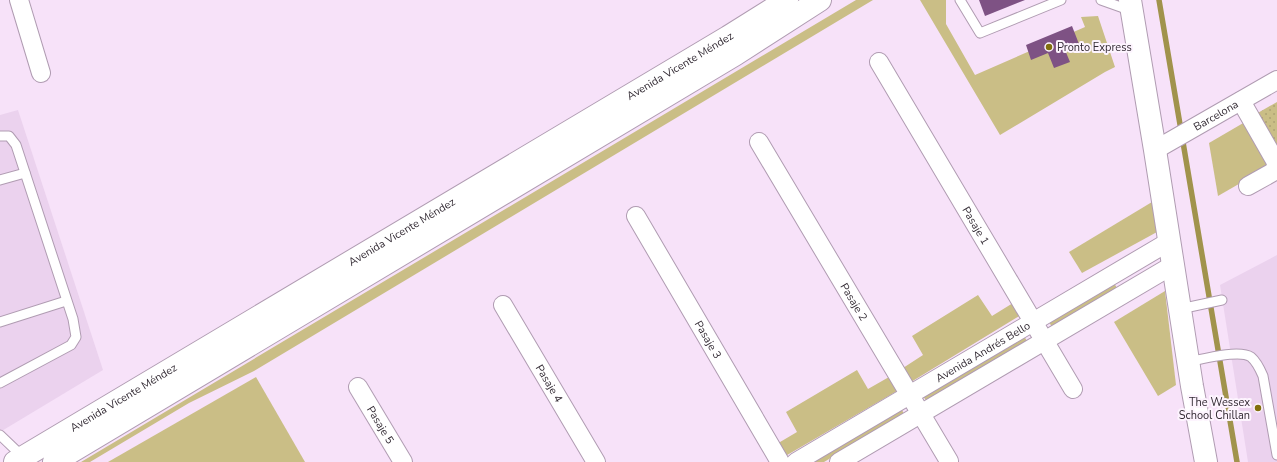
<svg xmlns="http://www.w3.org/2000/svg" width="1277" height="462" viewBox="0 0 1277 462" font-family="'Nunito Sans',sans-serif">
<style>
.built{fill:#ebd2ee}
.green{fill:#cabe86}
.park{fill:url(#park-dots)}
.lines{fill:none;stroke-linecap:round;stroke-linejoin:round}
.stream{stroke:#a1934c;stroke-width:5.5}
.building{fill:#7e5284}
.service-casing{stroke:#b09cb2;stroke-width:11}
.minor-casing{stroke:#b09cb2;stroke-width:20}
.secondary-casing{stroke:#b09cb2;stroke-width:24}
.service{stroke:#fff;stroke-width:9}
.minor{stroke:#fff;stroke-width:18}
.secondary{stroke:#fff;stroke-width:22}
.poi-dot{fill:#816f0e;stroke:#fdf4fe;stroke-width:1.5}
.labels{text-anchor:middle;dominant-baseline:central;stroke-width:4;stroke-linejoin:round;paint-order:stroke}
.poi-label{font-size:11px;fill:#332b34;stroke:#fdf4fe;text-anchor:start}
.street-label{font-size:11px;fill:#332b34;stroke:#fdf4fe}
</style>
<defs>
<pattern id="park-dots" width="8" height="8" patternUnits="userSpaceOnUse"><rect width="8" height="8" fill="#cabe86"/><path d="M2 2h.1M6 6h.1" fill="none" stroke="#aea374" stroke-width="1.8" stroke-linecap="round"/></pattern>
</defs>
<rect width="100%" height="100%" fill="#f7e2f9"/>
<g class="built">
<polygon points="18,110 103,370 0,432 0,115"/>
<polygon points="1277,255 1277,462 1248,462 1220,285"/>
</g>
<g class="green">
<polygon points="856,0 873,0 254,371 189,403 90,462 81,462"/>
<polygon points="920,0 946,0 946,24 975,75 1085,27 1081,17 1098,16 1115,67 1105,72 1000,135"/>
<polygon points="1245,122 1270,166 1218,196 1209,143"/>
<polygon points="1152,202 1157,232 1082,273 1069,252"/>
<polygon points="1114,283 1117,288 1052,327 1049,322"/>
<polygon points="1165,291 1176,385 1158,396 1114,322"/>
<polygon points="978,295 992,316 1013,303 1021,315 911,382 903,368 923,355 912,336"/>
<polygon points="1024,336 1027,341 927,402 923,396"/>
<polygon points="857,370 868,389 889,377 897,391 782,458 775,445 797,432 786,412"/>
<polygon points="256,377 305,462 108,462"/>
<polygon points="901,408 904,414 824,462 811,462"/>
</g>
<polygon class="park" points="1277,102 1277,145 1273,143 1256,114"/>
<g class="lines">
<polyline class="stream" points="1159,0 1237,462"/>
</g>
<g class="building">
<polygon points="979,0 1025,0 985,16"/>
<polygon points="1072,26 1079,44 1065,50 1070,62 1054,68 1048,53 1031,60 1026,45"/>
</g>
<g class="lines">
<defs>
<g id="service">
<polyline points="960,0 980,33 1061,0"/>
<polyline points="1101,0 1132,11"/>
<polyline points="0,136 9,136 16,145 73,319 76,337 71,345 0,383"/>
<polyline points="0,180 25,173"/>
<polyline points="1180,309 1222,300"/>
<polyline points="0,322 66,301"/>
<path d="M1188,362c15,-3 51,-13 63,-5 6,5 9,12 12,19l14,79"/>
<polyline points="0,435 23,457"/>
</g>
<g id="minor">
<polyline points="19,0 41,73"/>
<path id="s1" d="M879,62l194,327"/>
<polyline points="1241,101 1277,164"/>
<path id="s2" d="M759,142l190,319"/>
<path id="s3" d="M1155,150l122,-70"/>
<polyline points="1248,186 1273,172 1277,165"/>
<path id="s4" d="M636,216l144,246"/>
<path id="s5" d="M503,305l93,157"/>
<path id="s6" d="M358,387l45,75"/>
<path id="s7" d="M796,462l374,-221"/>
<polyline points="839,462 1173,265"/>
</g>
<g id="secondary">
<polyline points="1130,0 1155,150 1192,386 1206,462"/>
<path id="s8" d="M15,462l713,-425 59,-37"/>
<polyline points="54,462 736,54 820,0"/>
</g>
</defs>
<use href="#service" class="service-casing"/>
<use href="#minor" class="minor-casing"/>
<use href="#secondary" class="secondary-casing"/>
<use href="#service" class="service"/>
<use href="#minor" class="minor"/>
<use href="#secondary" class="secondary"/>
</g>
<g class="poi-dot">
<circle cx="1049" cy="47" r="4"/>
<circle cx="1258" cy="408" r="4"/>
</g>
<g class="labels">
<g class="poi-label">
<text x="1057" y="47">Pronto Express</text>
<text x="1250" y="402" text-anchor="end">The Wessex<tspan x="1250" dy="13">School Chillan</tspan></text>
</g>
<g class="street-label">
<text stroke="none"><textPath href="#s8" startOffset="774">Avenida Vicente Méndez</textPath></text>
<text stroke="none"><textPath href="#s3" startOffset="70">Barcelona</textPath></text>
<text stroke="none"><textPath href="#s1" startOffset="190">Pasaje 1</textPath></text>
<text stroke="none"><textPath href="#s8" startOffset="450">Avenida Vicente Méndez</textPath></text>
<text stroke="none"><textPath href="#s2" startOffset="186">Pasaje 2</textPath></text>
<text stroke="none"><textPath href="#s4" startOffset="143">Pasaje 3</textPath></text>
<text stroke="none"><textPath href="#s7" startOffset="217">Avenida Andrés Bello</textPath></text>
<text stroke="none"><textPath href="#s5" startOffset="91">Pasaje 4</textPath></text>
<text stroke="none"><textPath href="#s8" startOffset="126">Avenida Vicente Méndez</textPath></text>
<text stroke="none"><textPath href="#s6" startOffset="44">Pasaje 5</textPath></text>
</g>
</g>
</svg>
